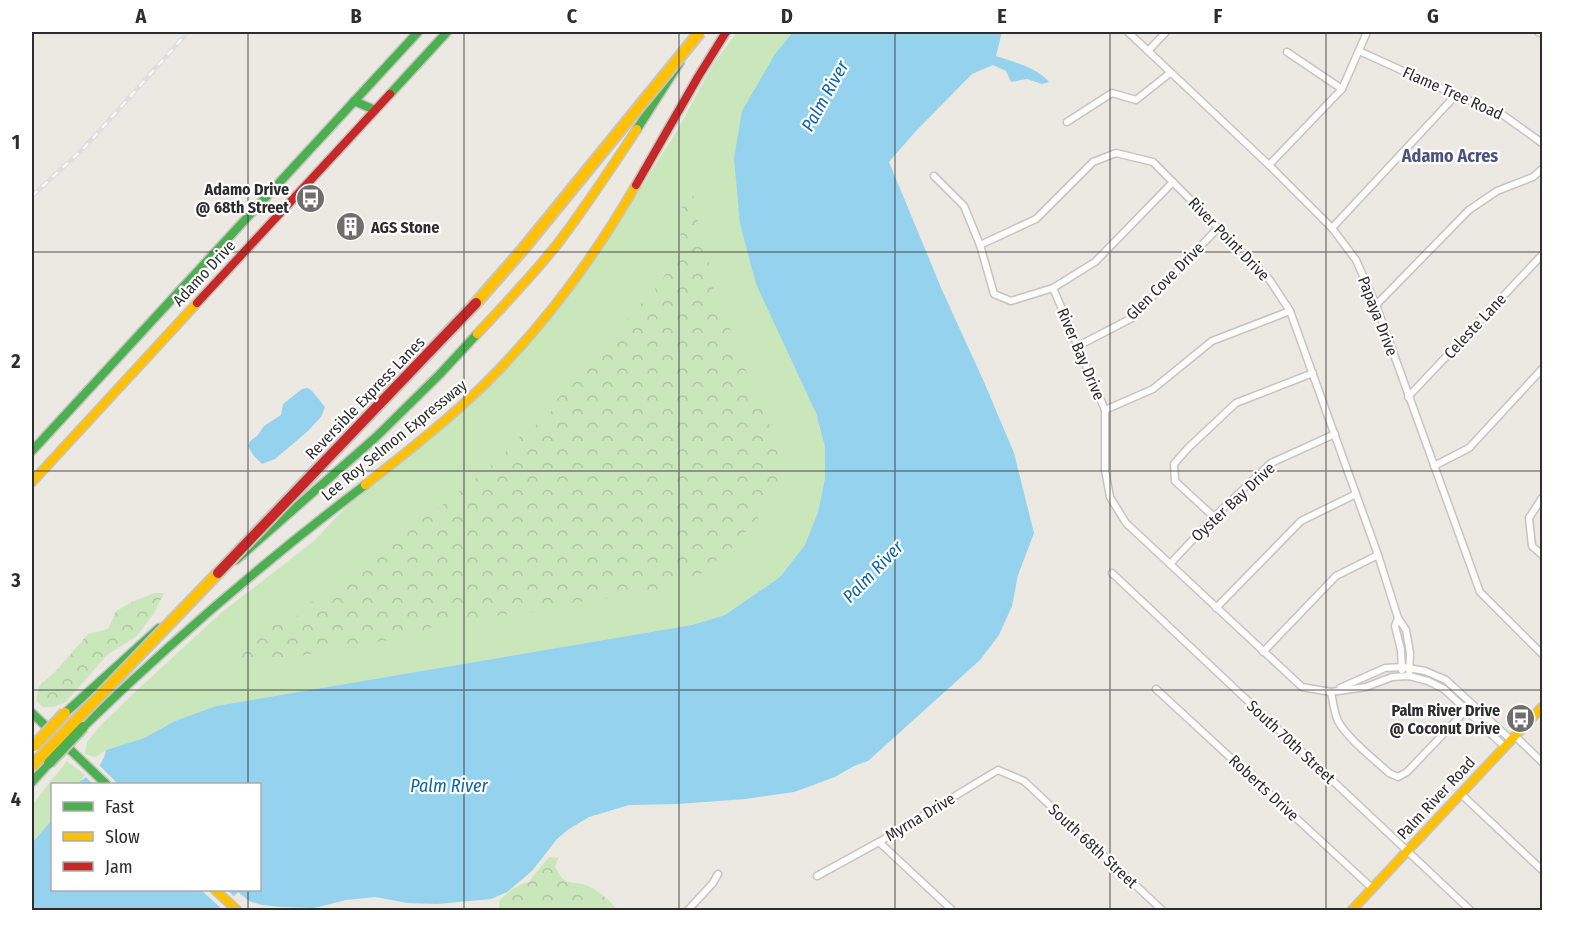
<svg xmlns="http://www.w3.org/2000/svg" width="1574" height="942" viewBox="0 0 1574 942" font-family="'Fira Sans Condensed',sans-serif">
<style>
.grass{fill:#cae7bb}
.forest{fill:url(#forest-crowns)}
.water{fill:#95d2ee}
.pier{fill:#ece8e2}
.lines{fill:none;stroke-linecap:round;stroke-linejoin:round}
.street-casing{stroke:#c5c4c3;stroke-width:9}
.fast-casing{stroke:#c5c4c3;stroke-width:11}
.slow-casing{stroke:#c5c4c3;stroke-width:11}
.jam-casing{stroke:#c5c4c3;stroke-width:11}
.street{stroke:#fcfcfb;stroke-width:6}
.fast{stroke:#4caf50;stroke-width:8}
.slow{stroke:#ffc107;stroke-width:8}
.jam{stroke:#c62828;stroke-width:8}
.rail-casing{stroke:#dedfe0;stroke-width:4.5}
.rail{stroke:#fff;stroke-width:2;stroke-dasharray:7;stroke-linecap:butt}
.fast-bridge-casing{stroke:#c6c5c3;stroke-width:14;stroke-linecap:butt}
.slow-bridge-casing{stroke:#c6c5c3;stroke-width:14;stroke-linecap:butt}
.jam-bridge-casing{stroke:#c6c5c3;stroke-width:14;stroke-linecap:butt}
.fast-bridge{stroke:#4caf50;stroke-width:10}
.slow-bridge{stroke:#ffc107;stroke-width:10}
.jam-bridge{stroke:#c62828;stroke-width:10}
.grid{fill:none;stroke:#2d2d2d;stroke-width:1.5;stroke-opacity:0.55}
.labels{text-anchor:middle;dominant-baseline:central;stroke-width:4.5;stroke-linejoin:round;paint-order:stroke}
.street-label{font-size:16px;fill:#2d2d2d;stroke:#fff}
.poi-label{font-size:16px;font-weight:bold;fill:#2d2d2d;stroke:#fff;text-anchor:end}
.water-label{font-size:18px;font-style:italic;fill:#0965a5;stroke:#fff}
.neighbourhood-label{font-size:18px;font-weight:bold;fill:#4b5180;stroke:#fff}
.neatline{fill:none;stroke:#2d2d2d;stroke-width:2}
.grid-label{font-size:20px;text-anchor:middle;font-weight:bold;fill:#2d2d2d}
</style>
<defs>
<pattern id="forest-crowns" width="20" height="18" patternUnits="userSpaceOnUse" patternTransform="scale(1.5)"><rect width="20" height="18" fill="#cae7bb"/><path d="M2 6a3 3 0 1 1 6 0M12 15a3 3 0 1 1 6 0" fill="none" stroke="#aec6a1"/></pattern>
</defs>
<rect width="100%" height="100%" fill="#ece8e2"/>
<g class="grass">
<polygon points="737,32 793,32 775,54 816,413 825,447 825,478 818,512 806,545 780,577 725,615 692,625 216,706 175,721 144,738 106,750 95,757 85,754 87,742 102,724 135,692 221,613 314,541 348,505 452,410 518,341 586,264 637,194 678,129 712,66"/>
<polygon points="67,761 85,775 78,784 52,784 52,820 32,843 32,805"/>
</g>
<g class="forest">
<polygon points="693,190 695,213 706,245 714,293 732,333 753,390 769,423 781,460 777,495 733,547 693,580 645,593 564,604 530,612 447,621 407,637 314,653 257,666 239,664 245,651 271,624 284,623 296,617 306,606 333,587 413,525 440,507 498,460 527,429 547,419 556,401 588,362 662,281 680,246 683,196"/>
<polygon points="155,593 164,593 154,613 137,636 107,655 66,702 54,707 43,707 36,701 39,686 55,672 88,634 108,629 116,611 134,601"/>
<path d="M549,857l9,1 -3,9c2,3 5,9 8,12 6,5 12,3 19,5 14,4 27,15 35,26h-118v-9c7,-8 20,-17 30,-19l4,-6z"/>
</g>
<g class="water">
<path d="M793,32h209l-6,24c18,6 40,11 53,26l-7,2 -15,-5 -16,3 -5,-11 -13,-6 -21,9 -57,58 -26,30 53,128 42,92 30,71 20,80 -16,42 -6,31 -13,29 -19,25 -112,101 -14,5 -19,11 -41,15 -49,7 -67,5 -49,1 -40,12 -20,12 -12,10 -25,32 -25,21 -16,7 -54,5 -29,-1 -33,-6 -29,3 -32,8 -33,-1 -19,-2 -13,-4 -11,-9 -11,12 1,1 -4,5h-192v-67l20,-23v70h208v-106h-182c3,-5 7,-5 11,-9 9,-6 15,-14 17,-25l38,-12 31,-17 41,-15 476,-81 33,-10 55,-38 25,-32 13,-33 7,-34v-31l-9,-34 -60,-129 -16,-60 -6,-66 8,-47 33,-57z"/>
<polygon points="308,388 312,391 325,407 321,417 308,431 275,459 262,464 253,455 248,446 250,441 257,436 264,426 281,415 283,404 302,389"/>
</g>
<g class="pier">
<polygon points="97,763 118,784 93,784 84,775 89,772"/>
<polygon points="201,890 227,890 236,898 223,910"/>
</g>
<g class="lines">
<defs>
<g id="street">
<polyline points="1128,32 1269,165 1332,228 1356,260 1376,305 1480,592 1542,654"/>
<polyline points="1538,32 1542,34"/>
<polyline points="1148,51 1166,32"/>
<polyline points="1359,51 1456,95 1503,115 1542,143"/>
<polyline points="1287,52 1342,89"/>
<polyline points="1067,122 1112,93 1136,100 1170,73"/>
<polyline points="1269,165 1342,89 1367,32"/>
<polyline points="934,176 964,206 980,245 994,294 1011,301 1053,288 1095,262 1173,182"/>
<polyline points="1332,228 1456,95"/>
<polyline points="980,245 1036,219 1093,162 1116,153 1153,162 1269,279 1290,311 1378,555 1398,618 1406,630 1410,653 1409,676"/>
<polyline points="1053,288 1105,410 1105,470 1110,497 1126,523 1302,687 1331,692 1366,687 1392,677 1409,676 1428,681 1444,689 1505,747"/>
<polyline points="1376,305 1469,210 1497,191 1533,177 1542,169"/>
<polyline points="1078,346 1132,318 1218,228"/>
<polyline points="1408,397 1542,255"/>
<polyline points="1105,410 1153,389 1212,341 1290,311"/>
<polyline points="1434,466 1469,448 1542,369"/>
<polyline points="1542,498 1529,518 1532,546 1542,555"/>
<polyline points="1214,517 1175,481 1174,464 1188,448 1236,403 1313,373"/>
<polyline points="1170,564 1214,517 1271,463 1335,434"/>
<polyline points="1112,573 1470,910"/>
<polyline points="1216,608 1301,521 1356,494"/>
<polyline points="1398,618 1395,626 1401,650 1402,670"/>
<polyline points="1263,652 1336,576 1378,555"/>
<polyline points="1340,688 1385,668 1403,667 1425,671 1446,680 1511,740"/>
<polyline points="1156,689 1372,888"/>
<path d="M1331,692c2,10 3,20 7,29 9,17 36,38 51,52l9,4 9,-5 65,-68"/>
<polyline points="1515,736 1542,762"/>
<polyline points="1461,794 1542,870"/>
<polyline points="879,842 952,910"/>
<polyline points="817,876 879,842 998,770 1024,781 1162,910"/>
<polyline points="688,910 713,883 718,874"/>
</g>
<g id="fast">
<polyline points="390,94 447,32"/>
<polyline points="354,101 375,110"/>
<polyline points="637,129 680,62"/>
<polyline points="32,451 418,32"/>
<polyline points="236,560 376,437 439,375 477,334"/>
<polyline points="32,713 106,784"/>
<polyline points="65,713 159,628"/>
<path d="M83,727c89,-86 183,-167 282,-242"/>
<polyline points="32,782 49,763"/>
</g>
<g id="slow">
<path d="M477,334c28,-30 57,-60 82,-92 28,-37 53,-75 78,-113"/>
<polyline points="32,482 197,303"/>
<path d="M365,485c42,-33 84,-66 122,-103 59,-59 108,-126 149,-197"/>
<polyline points="215,890 237,910"/>
<polyline points="1352,910 1542,707"/>
</g>
<g id="jam">
<polyline points="636,185 698,77 726,32"/>
<polyline points="197,303 390,94"/>
</g>
</defs>
<use href="#street" class="street-casing"/>
<use href="#fast" class="fast-casing"/>
<use href="#slow" class="slow-casing"/>
<use href="#jam" class="jam-casing"/>
<use href="#street" class="street"/>
<use href="#fast" class="fast"/>
<use href="#slow" class="slow"/>
<use href="#jam" class="jam"/>
<defs>
<polyline id="rail" points="32,196 85,147 188,32"/>
</defs>
<use href="#rail" class="rail-casing"/>
<use href="#rail" class="rail"/>
<defs>
<polyline id="fast-bridge" points="49,763 83,727"/>
<g id="slow-bridge">
<polyline points="476,303 524,248 700,32"/>
<polyline points="34,746 65,713"/>
<polyline points="32,766 218,573"/>
</g>
<polyline id="jam-bridge" points="218,573 476,303"/>
</defs>
<use href="#fast-bridge" class="fast-bridge-casing"/>
<use href="#slow-bridge" class="slow-bridge-casing"/>
<use href="#jam-bridge" class="jam-bridge-casing"/>
<use href="#fast-bridge" class="fast-bridge"/>
<use href="#slow-bridge" class="slow-bridge"/>
<use href="#jam-bridge" class="jam-bridge"/>
</g>
<path class="grid" d="M248,32v752M464,32v878M679,32v878M895,32v878M1110,32v878M1326,32v878M32,252h1510M32,471h1510M32,690h1510M248,890v20"/>
<defs>
<symbol id="bus-disc" viewBox="-11 -11 22 22"><circle r="9.5" fill="#706e6c" stroke="#fff"/><path d="M-5-6H5V4H4V6H2V4H-2V6H-4V4H-5ZM-3.5-4V0h7V-4ZM-3.5 1.2v1.5H-2V1.2ZM2 1.2v1.5H3.5V1.2Z" fill="#fff"/></symbol>
<symbol id="building-disc" viewBox="-11 -11 22 22"><circle r="9.5" fill="#706e6c" stroke="#fff"/><path d="M-4-6H4V6H1V3H-1V6H-4ZM-2.5-4.3h1.7v1.8h-1.7ZM.8-4.3h1.7v1.8H.8ZM-2.5-1h1.7V.8h-1.7ZM.8-1h1.7V.8H.8Z" fill="#fff"/></symbol>
</defs>
<g fill-rule="evenodd">
<use href="#bus-disc" x="294" y="182" width="33" height="33"/>
<use href="#building-disc" x="334" y="210" width="33" height="33"/>
<use href="#bus-disc" x="1504" y="702" width="33" height="33"/>
</g>
<g class="labels">
<g class="street-label">
<text transform="translate(1453 93) rotate(24)">Flame Tree Road</text>
<text transform="translate(1229 239) rotate(46)">River Point Drive</text>
<text transform="translate(204 273) rotate(-47)">Adamo Drive</text>
<text transform="translate(1165 281) rotate(-45)">Glen Cove Drive</text>
<text transform="translate(1378 316) rotate(69)">Papaya Drive</text>
<text transform="translate(1475 326) rotate(-47)">Celeste Lane</text>
<text transform="translate(1081 354) rotate(67)">River Bay Drive</text>
<text transform="translate(365 398) rotate(-46)">Reversible Express Lanes</text>
<text transform="translate(394 440) rotate(-39)">Lee Roy Selmon Expressway</text>
<text transform="translate(1233 502) rotate(-43)">Oyster Bay Drive</text>
<text transform="translate(1291 742) rotate(43)">South 70th Street</text>
<text transform="translate(1264 788) rotate(43)">Roberts Drive</text>
<text transform="translate(1436 798) rotate(-47)">Palm River Road</text>
<text transform="translate(920 817) rotate(-31)">Myrna Drive</text>
<text transform="translate(1093 846) rotate(43)">South 68th Street</text>
</g>
<g class="poi-label">
<text x="289" y="189">Adamo Drive<tspan x="289" dy="18">@ 68th Street</tspan></text>
<text x="371" y="227" text-anchor="start">AGS Stone</text>
<text x="1500" y="710">Palm River Drive<tspan x="1500" dy="18">@ Coconut Drive</tspan></text>
</g>
<g class="water-label">
<text transform="translate(825 96) rotate(-61)">Palm River</text>
<text transform="translate(873 572) rotate(-46)">Palm River</text>
<text x="449" y="786">Palm River</text>
</g>
<g class="neighbourhood-label">
<text x="1450" y="156">Adamo Acres</text>
</g>
</g>
<rect width="1574" height="942" fill="none" stroke="#ffffff" stroke-width="66"/>
<rect x="51" y="783" width="210" height="108" fill="#ffffff" stroke="#ababab" stroke-width="1.5"/>
<rect x="63" y="802" width="30" height="9" fill="#4caf50" stroke="#ababab" stroke-width="1.5"/>
<text x="105" y="813" font-size="18" fill="#2d2d2d">Fast</text>
<rect x="63" y="832" width="30" height="9" fill="#ffc107" stroke="#ababab" stroke-width="1.5"/>
<text x="105" y="843" font-size="18" fill="#2d2d2d">Slow</text>
<rect x="63" y="862" width="30" height="9" fill="#c62828" stroke="#ababab" stroke-width="1.5"/>
<text x="105" y="873" font-size="18" fill="#2d2d2d">Jam</text>
<rect x="33" y="33" width="1508" height="876" class="neatline"/>
<g class="grid-label">
<text x="141" y="23">A</text>
<text x="356" y="23">B</text>
<text x="572" y="23">C</text>
<text x="787" y="23">D</text>
<text x="1002" y="23">E</text>
<text x="1218" y="23">F</text>
<text x="1433" y="23">G</text>
<text x="16" y="149">1</text>
<text x="16" y="368">2</text>
<text x="16" y="587">3</text>
<text x="16" y="806">4</text>
</g>
</svg>
